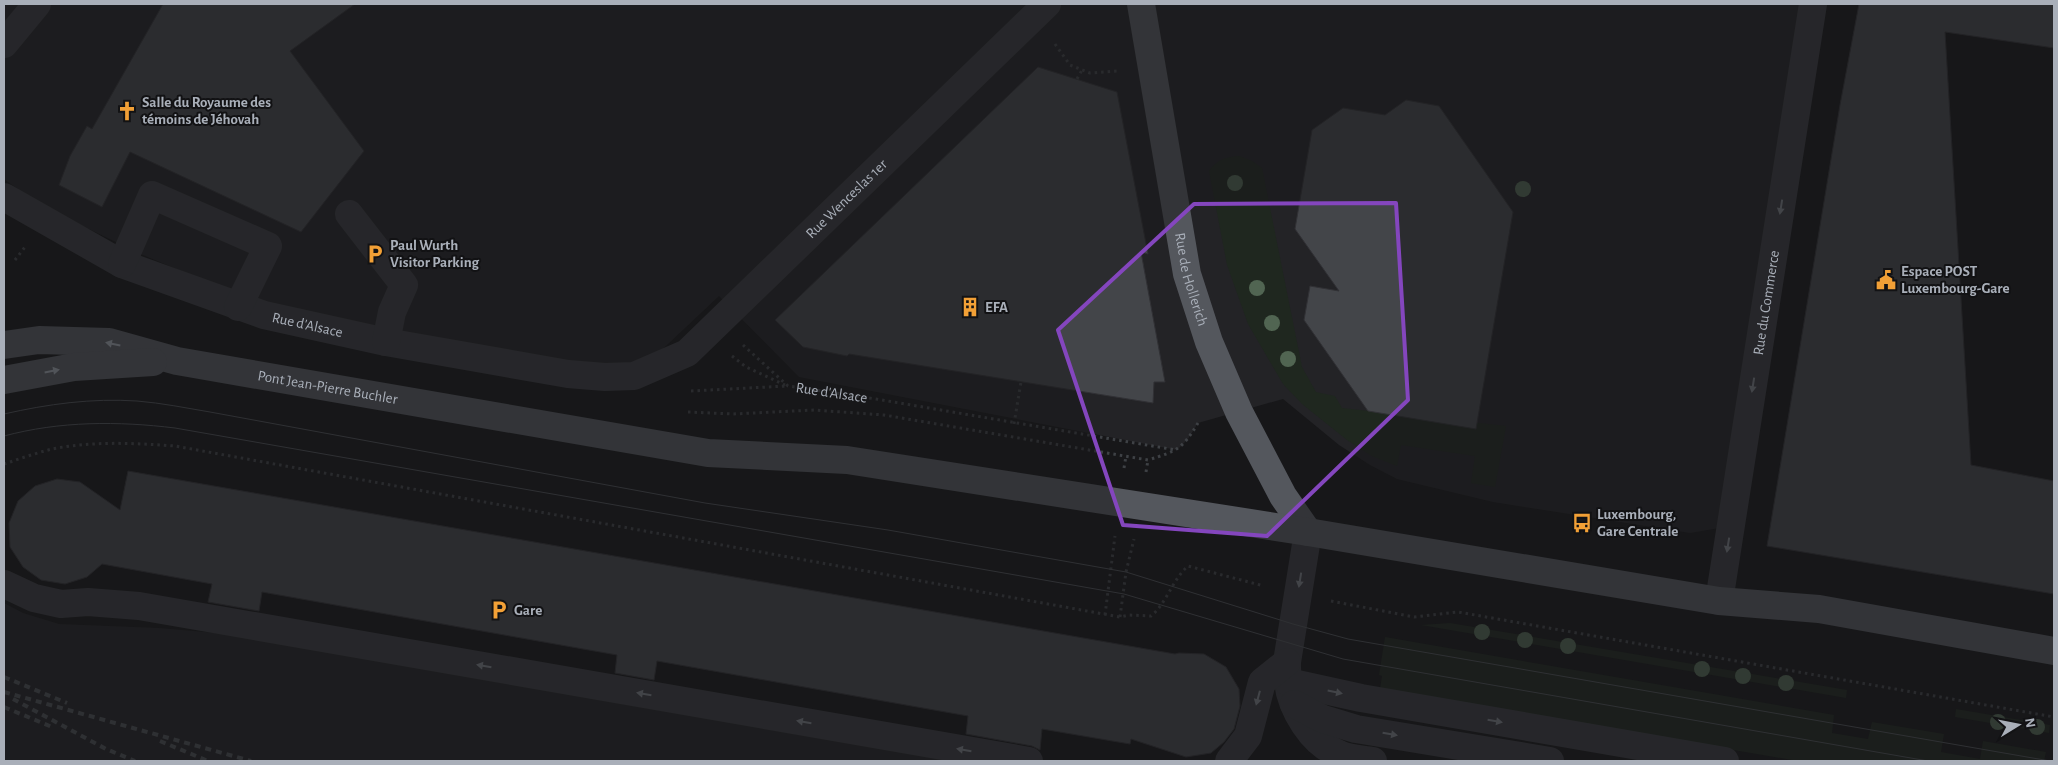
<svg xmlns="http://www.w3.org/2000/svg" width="2058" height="765" viewBox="0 0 2058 765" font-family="'Alegreya Sans',sans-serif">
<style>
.built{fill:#232326}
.green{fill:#1f271f}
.building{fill:#434549;stroke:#313135}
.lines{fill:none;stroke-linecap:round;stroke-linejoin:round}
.path{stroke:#3e4145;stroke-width:3;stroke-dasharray:2.5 4;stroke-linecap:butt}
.minor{stroke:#38393e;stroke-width:28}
.major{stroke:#54575d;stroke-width:28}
.tram{stroke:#4b4e53;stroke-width:1}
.rail{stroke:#4b4e53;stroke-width:4;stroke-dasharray:6 5;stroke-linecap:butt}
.tree{fill:#516552}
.oneway{fill:#767a82}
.oneway2{fill:#989da7}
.marked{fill:none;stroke:#8446be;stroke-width:4;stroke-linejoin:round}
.labels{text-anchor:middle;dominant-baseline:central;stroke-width:4;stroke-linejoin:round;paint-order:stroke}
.poi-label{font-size:15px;font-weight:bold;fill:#a9afb9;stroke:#121214;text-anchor:start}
.street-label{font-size:15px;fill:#a9afb9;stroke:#121214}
</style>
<rect width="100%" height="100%" fill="#171719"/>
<g class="built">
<polygon points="4,4 1813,4 1731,526 1690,533 1493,502 1397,479 1370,465 1339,445 1283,399 1198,423 1188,439 1177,450 799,377 719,296 634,376 445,344 258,303 143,255 41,206 4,179"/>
<polygon points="4,603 23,613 59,624 159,628 229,634 958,761 4,761"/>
</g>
<g class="green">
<path d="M1239,156l13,5 10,7 40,199 14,25 19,4 7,12 164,18 -11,61 -24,-4 4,-27 -74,-11 -4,21 -25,-10 -25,-16 -45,-36 -19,-20 -35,-60 -21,-59 -18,-94c8,-11 16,-14 30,-15z"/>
<polygon points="1450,623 1847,690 1846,698 1421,625"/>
<polygon points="1385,637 1834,715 1832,733 1868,739 1872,722 1944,734 1941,752 1980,759 1983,741 2046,752 2044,761 1798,761 1380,689 1382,676 1379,675"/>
<polygon points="1956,709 2050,725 2049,733 1955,717"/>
</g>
<g class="building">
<polygon points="163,4 355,4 290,51 364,151 301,232 130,152 102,207 59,185 70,156 87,126 92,129"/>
<polygon points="1859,4 2054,4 2054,48 1945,32 1971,465 2054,481 2054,594 1767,546 1840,105"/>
<polygon points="1038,67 1117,92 1148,254 1141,252 1165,382 1154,382 1153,403 849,354 847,356 803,347 775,320"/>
<polygon points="1406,100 1439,106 1513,212 1476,429 1368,411 1304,320 1310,286 1339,291 1295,229 1312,130 1343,108 1385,115"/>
<polygon points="128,471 1175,654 1179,653 1204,654 1226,667 1239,689 1240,706 1234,729 1224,742 1211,753 1186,757 1131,739 1130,744 1042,729 1040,750 1032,746 966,734 968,716 657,661 654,680 615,673 617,655 262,592 259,611 208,602 212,584 102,564 87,577 65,584 41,580 23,567 10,547 9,523 18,501 35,486 57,479 80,482 120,510"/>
</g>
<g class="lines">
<g class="path">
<polyline points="1055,44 1070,65 1090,73 1118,71"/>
<polyline points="1077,79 1082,70"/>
<polyline points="15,260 25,247"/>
<path id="s1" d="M743,345l45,41 88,13 300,51"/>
<polyline points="732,356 746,367 785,385"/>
<polyline points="691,391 787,386"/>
<path d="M688,412l45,2 81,-4 70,5 264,45c28,-9 34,-10 50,-37"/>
<polyline points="1014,424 1021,382"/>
<path d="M4,464c15,-5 32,-11 48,-15 40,-8 82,-6 123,-3l945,171 9,-2 22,1c16,-13 21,-36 37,-50l76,20"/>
<polyline points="1124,468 1126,456"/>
<polyline points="1146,472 1148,460"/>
<polyline points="1331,601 1414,617 1458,612 2054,717"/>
<polyline points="1105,615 1115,536"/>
<polyline points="1120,617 1126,572 1134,539"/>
</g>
<g class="minor">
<polyline points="4,44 37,4"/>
<path id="s2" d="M4,197l118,67 142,51 122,27 182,32 37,3 29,-1 53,-23 360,-349"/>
<polyline points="349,214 404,285 392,312 386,342"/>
<polyline points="122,264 152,195 268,246 238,307"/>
<path d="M1308,532l-21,130c0,7 0,13 1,20 3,27 24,62 51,72 10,5 23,5 34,7"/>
<polyline points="4,584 34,598 61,604 88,602 139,606 1029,761"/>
<path id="s3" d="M1719,601l94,-597"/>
<polyline points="1288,682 1361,698 1725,761"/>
<polyline points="1294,704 1323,719 1356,729 1550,761"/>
<polyline points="1229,761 1248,736 1262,682 1287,662"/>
</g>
<g class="major">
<path id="s4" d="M1141,4l46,270 22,68 30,70 44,84 25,36"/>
<path id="s5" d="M4,345l35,-5 70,2 68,19 531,92 139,7 461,72 411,69 100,8 235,42"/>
<polyline points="4,380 74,367 153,362"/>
</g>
<g class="tram">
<path d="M4,414c44,-10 88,-16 133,-13 25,2 49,7 73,11l495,91 183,27 238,42 167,52 55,15 702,122"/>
<path d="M4,436c56,-15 114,-15 171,-8l949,166 219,65 585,102"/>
</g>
<g class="rail">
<polyline points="4,677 67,703"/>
<polyline points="4,692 251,761"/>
<polyline points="13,699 106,749 135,761"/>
<polyline points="4,707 52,727"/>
<polyline points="160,741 208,761"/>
</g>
</g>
<g class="tree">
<circle cx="1235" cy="183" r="8"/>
<circle cx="1523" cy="189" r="8"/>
<circle cx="1257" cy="288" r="8"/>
<circle cx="1272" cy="323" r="8"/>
<circle cx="1288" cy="359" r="8"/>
<circle cx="1482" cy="632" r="8"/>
<circle cx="1525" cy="640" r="8"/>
<circle cx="1568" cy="646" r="8"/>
<circle cx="1702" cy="669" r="8"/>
<circle cx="1743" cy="676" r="8"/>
<circle cx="1786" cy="683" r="8"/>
<circle cx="1998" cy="722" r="8"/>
<circle cx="2037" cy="727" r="8"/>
</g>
<defs><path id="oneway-solid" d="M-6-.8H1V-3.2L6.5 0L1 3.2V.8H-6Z" transform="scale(1.25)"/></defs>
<g class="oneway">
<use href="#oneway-solid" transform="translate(1781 207) rotate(99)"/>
<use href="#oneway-solid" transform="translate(1753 385) rotate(99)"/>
<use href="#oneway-solid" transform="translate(1728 545) rotate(99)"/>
<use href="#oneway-solid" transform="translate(1300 580) rotate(99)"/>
<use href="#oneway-solid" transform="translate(484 666) rotate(-170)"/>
<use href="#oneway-solid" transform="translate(1335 692) rotate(12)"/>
<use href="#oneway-solid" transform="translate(644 694) rotate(-170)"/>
<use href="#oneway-solid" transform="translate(1258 698) rotate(105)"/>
<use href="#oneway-solid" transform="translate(1495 721) rotate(10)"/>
<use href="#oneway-solid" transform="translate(804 722) rotate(-170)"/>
<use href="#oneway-solid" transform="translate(1390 734) rotate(10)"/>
<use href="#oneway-solid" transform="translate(964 750) rotate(-170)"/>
</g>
<g class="oneway2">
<use href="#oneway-solid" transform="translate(113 344) rotate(-168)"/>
<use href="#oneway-solid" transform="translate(52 371) rotate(-11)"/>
</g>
<path d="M0 0H2058V765H0ZM1396,203l12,197 -141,136 -144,-11 -65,-195 136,-126z" fill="#171719" fill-opacity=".55" fill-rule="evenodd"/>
<path class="marked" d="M1396,203l12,197 -141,136 -144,-11 -65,-195 136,-126z"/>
<defs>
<symbol id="church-bare" viewBox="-9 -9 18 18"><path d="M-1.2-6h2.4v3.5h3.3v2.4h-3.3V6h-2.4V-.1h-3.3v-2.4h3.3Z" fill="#f2a036" stroke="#121214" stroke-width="2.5" paint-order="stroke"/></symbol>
<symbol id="parking-bare" viewBox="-9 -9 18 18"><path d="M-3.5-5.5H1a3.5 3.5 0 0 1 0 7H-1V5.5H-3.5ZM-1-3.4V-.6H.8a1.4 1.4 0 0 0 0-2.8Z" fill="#f2a036" stroke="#121214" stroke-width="2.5" paint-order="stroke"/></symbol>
<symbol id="civic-bare" viewBox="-9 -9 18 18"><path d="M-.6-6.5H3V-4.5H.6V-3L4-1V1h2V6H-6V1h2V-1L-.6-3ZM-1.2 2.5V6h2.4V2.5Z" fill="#f2a036" stroke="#121214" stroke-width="2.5" paint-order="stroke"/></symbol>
<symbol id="building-bare" viewBox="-9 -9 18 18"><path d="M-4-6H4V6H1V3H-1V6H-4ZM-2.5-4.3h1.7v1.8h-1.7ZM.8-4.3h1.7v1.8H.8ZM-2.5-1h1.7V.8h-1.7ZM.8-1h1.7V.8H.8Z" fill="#f2a036" stroke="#121214" stroke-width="2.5" paint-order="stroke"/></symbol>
<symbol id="bus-bare" viewBox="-9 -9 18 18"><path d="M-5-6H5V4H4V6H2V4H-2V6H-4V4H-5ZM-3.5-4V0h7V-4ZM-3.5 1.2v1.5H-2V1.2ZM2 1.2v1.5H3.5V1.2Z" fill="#f2a036" stroke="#121214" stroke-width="2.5" paint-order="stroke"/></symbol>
</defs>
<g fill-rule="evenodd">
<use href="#church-bare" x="113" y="97" width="28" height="28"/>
<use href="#parking-bare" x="361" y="240" width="28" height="28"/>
<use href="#civic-bare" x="1872" y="266" width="28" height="28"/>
<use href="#building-bare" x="956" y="293" width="28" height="28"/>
<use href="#bus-bare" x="1568" y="509" width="28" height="28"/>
<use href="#parking-bare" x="485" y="596" width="28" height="28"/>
</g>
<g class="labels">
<g class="poi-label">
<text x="142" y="102">Salle du Royaume des<tspan x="142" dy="17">témoins de Jéhovah</tspan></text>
<text x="390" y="245">Paul Wurth<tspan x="390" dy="17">Visitor Parking</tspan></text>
<text x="1901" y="271">Espace POST<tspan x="1901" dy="17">Luxembourg-Gare</tspan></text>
<text x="985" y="307">EFA</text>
<text x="1597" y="514">Luxembourg,<tspan x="1597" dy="17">Gare Centrale</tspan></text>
<text x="514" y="610">Gare</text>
</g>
<g class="street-label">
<text stroke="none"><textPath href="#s2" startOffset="942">Rue Wenceslas 1er</textPath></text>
<text stroke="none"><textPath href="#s4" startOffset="280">Rue de Hollerich</textPath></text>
<text stroke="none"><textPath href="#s3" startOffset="302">Rue du Commerce</textPath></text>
<text stroke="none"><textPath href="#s2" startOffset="331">Rue d'Alsace</textPath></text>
<text stroke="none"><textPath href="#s5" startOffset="329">Pont Jean-Pierre Buchler</textPath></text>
<text stroke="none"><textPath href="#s1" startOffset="105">Rue d'Alsace</textPath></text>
</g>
</g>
<rect width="2058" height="765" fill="none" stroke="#a9afb9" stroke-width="10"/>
<g transform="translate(2018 725) rotate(80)" stroke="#121214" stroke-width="4" paint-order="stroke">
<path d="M0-4L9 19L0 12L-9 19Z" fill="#a9afb9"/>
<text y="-8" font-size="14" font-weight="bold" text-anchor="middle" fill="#a9afb9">N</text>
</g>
</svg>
